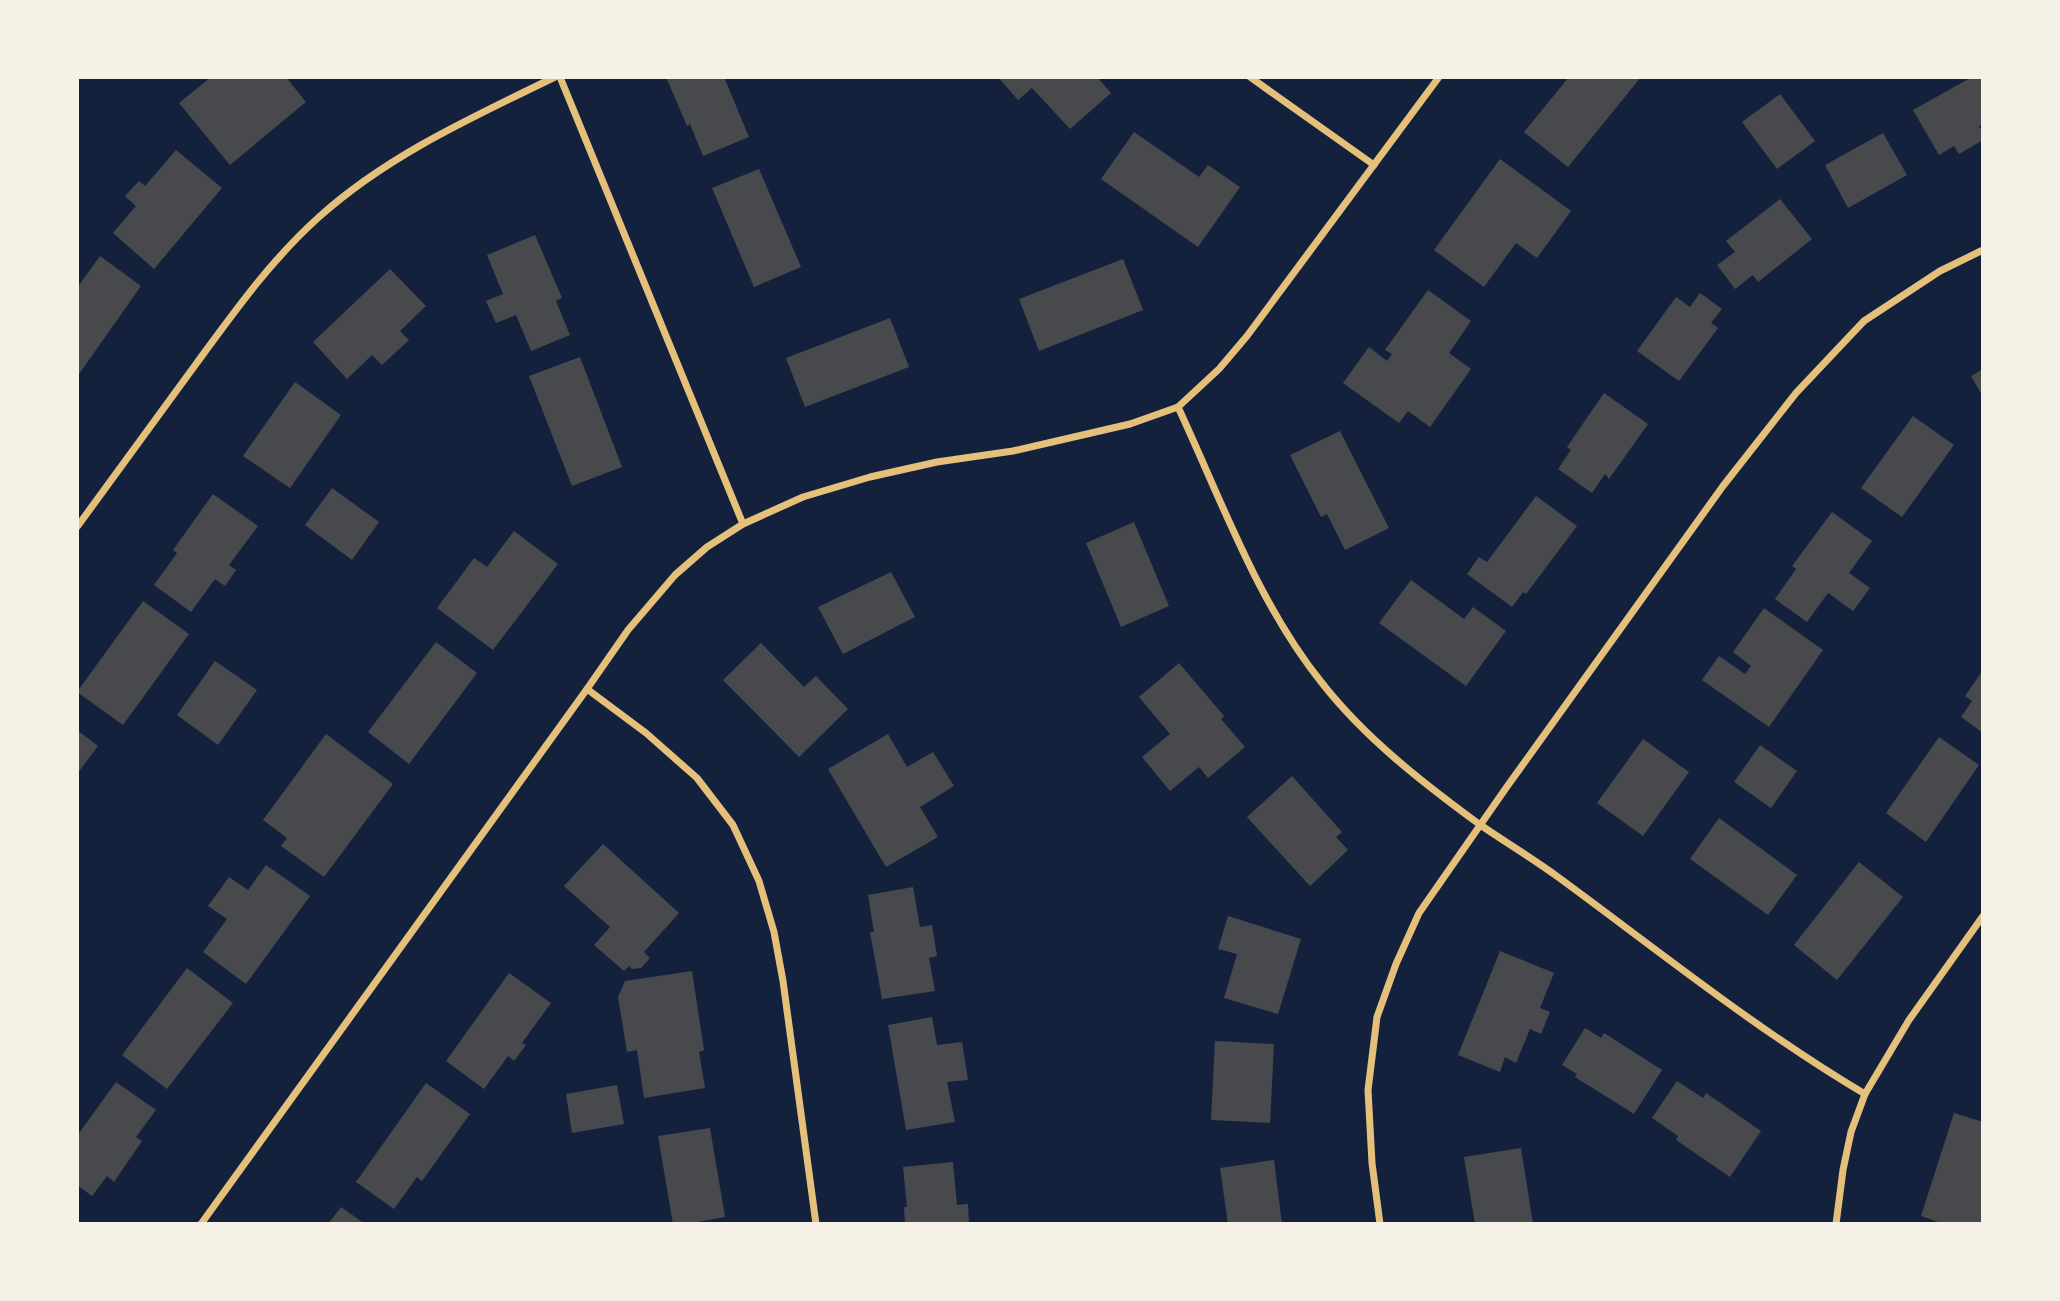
<svg xmlns="http://www.w3.org/2000/svg" width="2060" height="1301" viewBox="0 0 2060 1301" font-family="'Work Sans',sans-serif">
<style>
.building{fill:#48494c}
.lines{fill:none;stroke-linecap:round;stroke-linejoin:round}
.minor{stroke:#e5c07b;stroke-width:7}
</style>
<rect width="100%" height="100%" fill="#14213d"/>
<g class="building">
<polygon points="211,77 286,77 306,102 230,165 179,103"/>
<polygon points="666,77 724,77 749,137 703,156 690,124 687,126"/>
<polygon points="998,77 1097,77 1111,93 1070,129 1032,88 1018,100"/>
<polygon points="1569,77 1641,77 1568,167 1524,132"/>
<polygon points="1972,77 1983,77 1983,124 1979,126 1983,133 1983,140 1959,154 1954,146 1939,155 1913,110"/>
<polygon points="1780,94 1815,141 1777,169 1742,122"/>
<polygon points="1134,132 1199,177 1208,165 1240,187 1198,247 1101,179"/>
<polygon points="1883,133 1907,175 1848,208 1825,165"/>
<polygon points="176,150 222,188 154,269 113,233 136,206 125,196 139,181 145,186"/>
<polygon points="1500,159 1571,211 1537,258 1516,243 1484,287 1434,250"/>
<polygon points="759,169 801,267 754,287 712,188"/>
<polygon points="1780,199 1812,239 1758,282 1753,275 1735,289 1717,265 1735,252 1726,241"/>
<polygon points="535,235 562,298 556,301 570,335 531,351 516,315 496,323 486,301 503,294 487,255"/>
<polygon points="100,256 141,286 77,377 77,288"/>
<polygon points="1123,259 1143,310 1039,351 1019,299"/>
<polygon points="390,269 426,306 400,331 409,340 382,365 372,355 347,379 313,342"/>
<polygon points="1428,290 1471,321 1449,353 1471,369 1430,427 1408,411 1399,423 1343,383 1369,347 1387,361 1392,354 1385,350"/>
<polygon points="1700,293 1722,309 1711,323 1718,328 1679,381 1637,351 1676,297 1690,307"/>
<polygon points="890,318 909,367 805,407 786,358"/>
<polygon points="580,357 622,467 572,486 529,376"/>
<polygon points="1983,369 1983,397 1971,376"/>
<polygon points="295,382 341,415 290,488 243,456"/>
<polygon points="1604,393 1648,424 1609,479 1605,474 1592,493 1558,469 1571,450 1567,447"/>
<polygon points="1913,416 1954,445 1902,517 1861,488"/>
<polygon points="1340,431 1389,528 1345,550 1327,514 1321,517 1290,455"/>
<polygon points="332,488 379,522 352,560 305,525"/>
<polygon points="213,494 258,526 229,565 236,570 225,586 215,579 191,612 154,585 177,553 173,550"/>
<polygon points="1536,496 1577,526 1526,594 1523,592 1512,607 1467,574 1479,557 1487,562"/>
<polygon points="1832,512 1872,541 1849,573 1870,588 1853,611 1828,593 1807,622 1775,599 1796,569 1792,566"/>
<polygon points="1134,522 1169,606 1121,627 1086,543"/>
<polygon points="514,531 558,564 493,650 437,608 474,558 487,567"/>
<polygon points="891,572 915,617 843,654 818,607"/>
<polygon points="1411,580 1464,619 1473,607 1506,631 1466,686 1379,623"/>
<polygon points="143,601 189,634 123,725 77,692"/>
<polygon points="1764,608 1823,650 1769,727 1702,680 1719,656 1745,674 1751,666 1733,652"/>
<polygon points="436,642 477,673 409,764 368,732"/>
<polygon points="761,643 804,687 816,676 848,709 799,757 723,680"/>
<polygon points="215,661 257,690 218,745 177,715"/>
<polygon points="1179,663 1224,716 1221,719 1245,747 1208,778 1199,767 1170,791 1142,757 1170,734 1139,697"/>
<polygon points="1983,670 1983,733 1961,717 1972,701 1965,696"/>
<polygon points="77,730 98,746 77,774"/>
<polygon points="326,734 393,784 324,877 281,846 287,838 263,820"/>
<polygon points="888,734 907,767 933,752 954,786 920,807 938,837 886,867 828,769"/>
<polygon points="1939,737 1979,765 1926,842 1886,813"/>
<polygon points="1643,739 1689,772 1643,836 1597,803"/>
<polygon points="1760,745 1797,771 1771,808 1734,782"/>
<polygon points="1292,776 1342,832 1336,837 1348,850 1310,886 1247,817"/>
<polygon points="1719,818 1797,875 1768,915 1690,859"/>
<polygon points="603,844 679,913 644,952 650,958 641,968 632,969 629,966 624,971 594,945 610,927 564,886"/>
<polygon points="1859,862 1903,897 1837,980 1794,945"/>
<polygon points="266,865 310,896 246,984 203,952 227,919 208,906 229,877 248,890"/>
<polygon points="913,887 920,927 932,925 937,956 929,958 935,991 882,999 870,932 874,932 868,895"/>
<polygon points="1228,916 1301,939 1278,1014 1224,998 1237,954 1218,949"/>
<polygon points="1500,951 1554,973 1540,1008 1550,1012 1541,1034 1530,1029 1516,1063 1505,1057 1500,1072 1458,1055"/>
<polygon points="187,968 233,1003 167,1089 122,1055"/>
<polygon points="692,971 704,1050 699,1052 705,1088 644,1098 637,1050 627,1052 618,997 625,981"/>
<polygon points="509,973 551,1003 522,1043 526,1045 514,1061 508,1056 484,1089 446,1061"/>
<polygon points="932,1017 937,1045 962,1042 968,1080 947,1082 955,1122 906,1130 888,1025"/>
<polygon points="1585,1028 1601,1038 1604,1033 1662,1070 1634,1114 1575,1077 1577,1074 1562,1065"/>
<polygon points="1215,1041 1274,1044 1270,1123 1211,1120"/>
<polygon points="1677,1081 1703,1098 1706,1093 1761,1131 1730,1177 1676,1140 1678,1136 1652,1118"/>
<polygon points="116,1082 156,1110 136,1137 142,1141 114,1182 107,1176 92,1196 77,1185 77,1136"/>
<polygon points="426,1083 470,1114 422,1181 417,1177 394,1209 356,1182"/>
<polygon points="617,1085 624,1124 572,1133 566,1094"/>
<polygon points="1954,1113 1983,1122 1983,1224 1944,1224 1921,1216"/>
<polygon points="710,1128 725,1217 686,1224 673,1224 658,1136"/>
<polygon points="1521,1148 1533,1224 1475,1224 1464,1157"/>
<polygon points="1274,1160 1282,1224 1228,1224 1220,1168"/>
<polygon points="953,1162 957,1205 968,1204 969,1224 905,1224 904,1207 907,1207 903,1167"/>
<polygon points="341,1207 365,1224 328,1224"/>
</g>
<g class="lines">
<g class="minor">
<polyline points="560,77 743,524"/>
<polyline points="1250,77 1374,165"/>
<path d="M1178,407c43,92 80,197 144,276 43,55 101,100 157,141 26,18 53,34 79,53 101,74 199,153 307,217"/>
<path d="M77,527c40,-55 80,-109 119,-163 38,-52 75,-104 123,-147 69,-62 154,-100 236,-140"/>
<polyline points="587,689 646,733 697,778 733,825 759,881 774,932 783,981 816,1224"/>
<polyline points="201,1224 587,689 628,630 675,575 707,547 743,524 803,497 870,477 937,462 1013,451 1130,424 1178,407 1219,369 1247,336 1439,77"/>
<polyline points="1380,1224 1372,1163 1368,1090 1377,1017 1396,964 1419,913 1506,788 1723,486 1796,393 1864,321 1940,271 1983,250"/>
<polyline points="1836,1224 1843,1170 1851,1132 1865,1094 1909,1020 1983,916"/>
</g>
</g>
<rect width="2060" height="1301" fill="none" stroke="#f6f1e7" stroke-width="158"/>
</svg>
